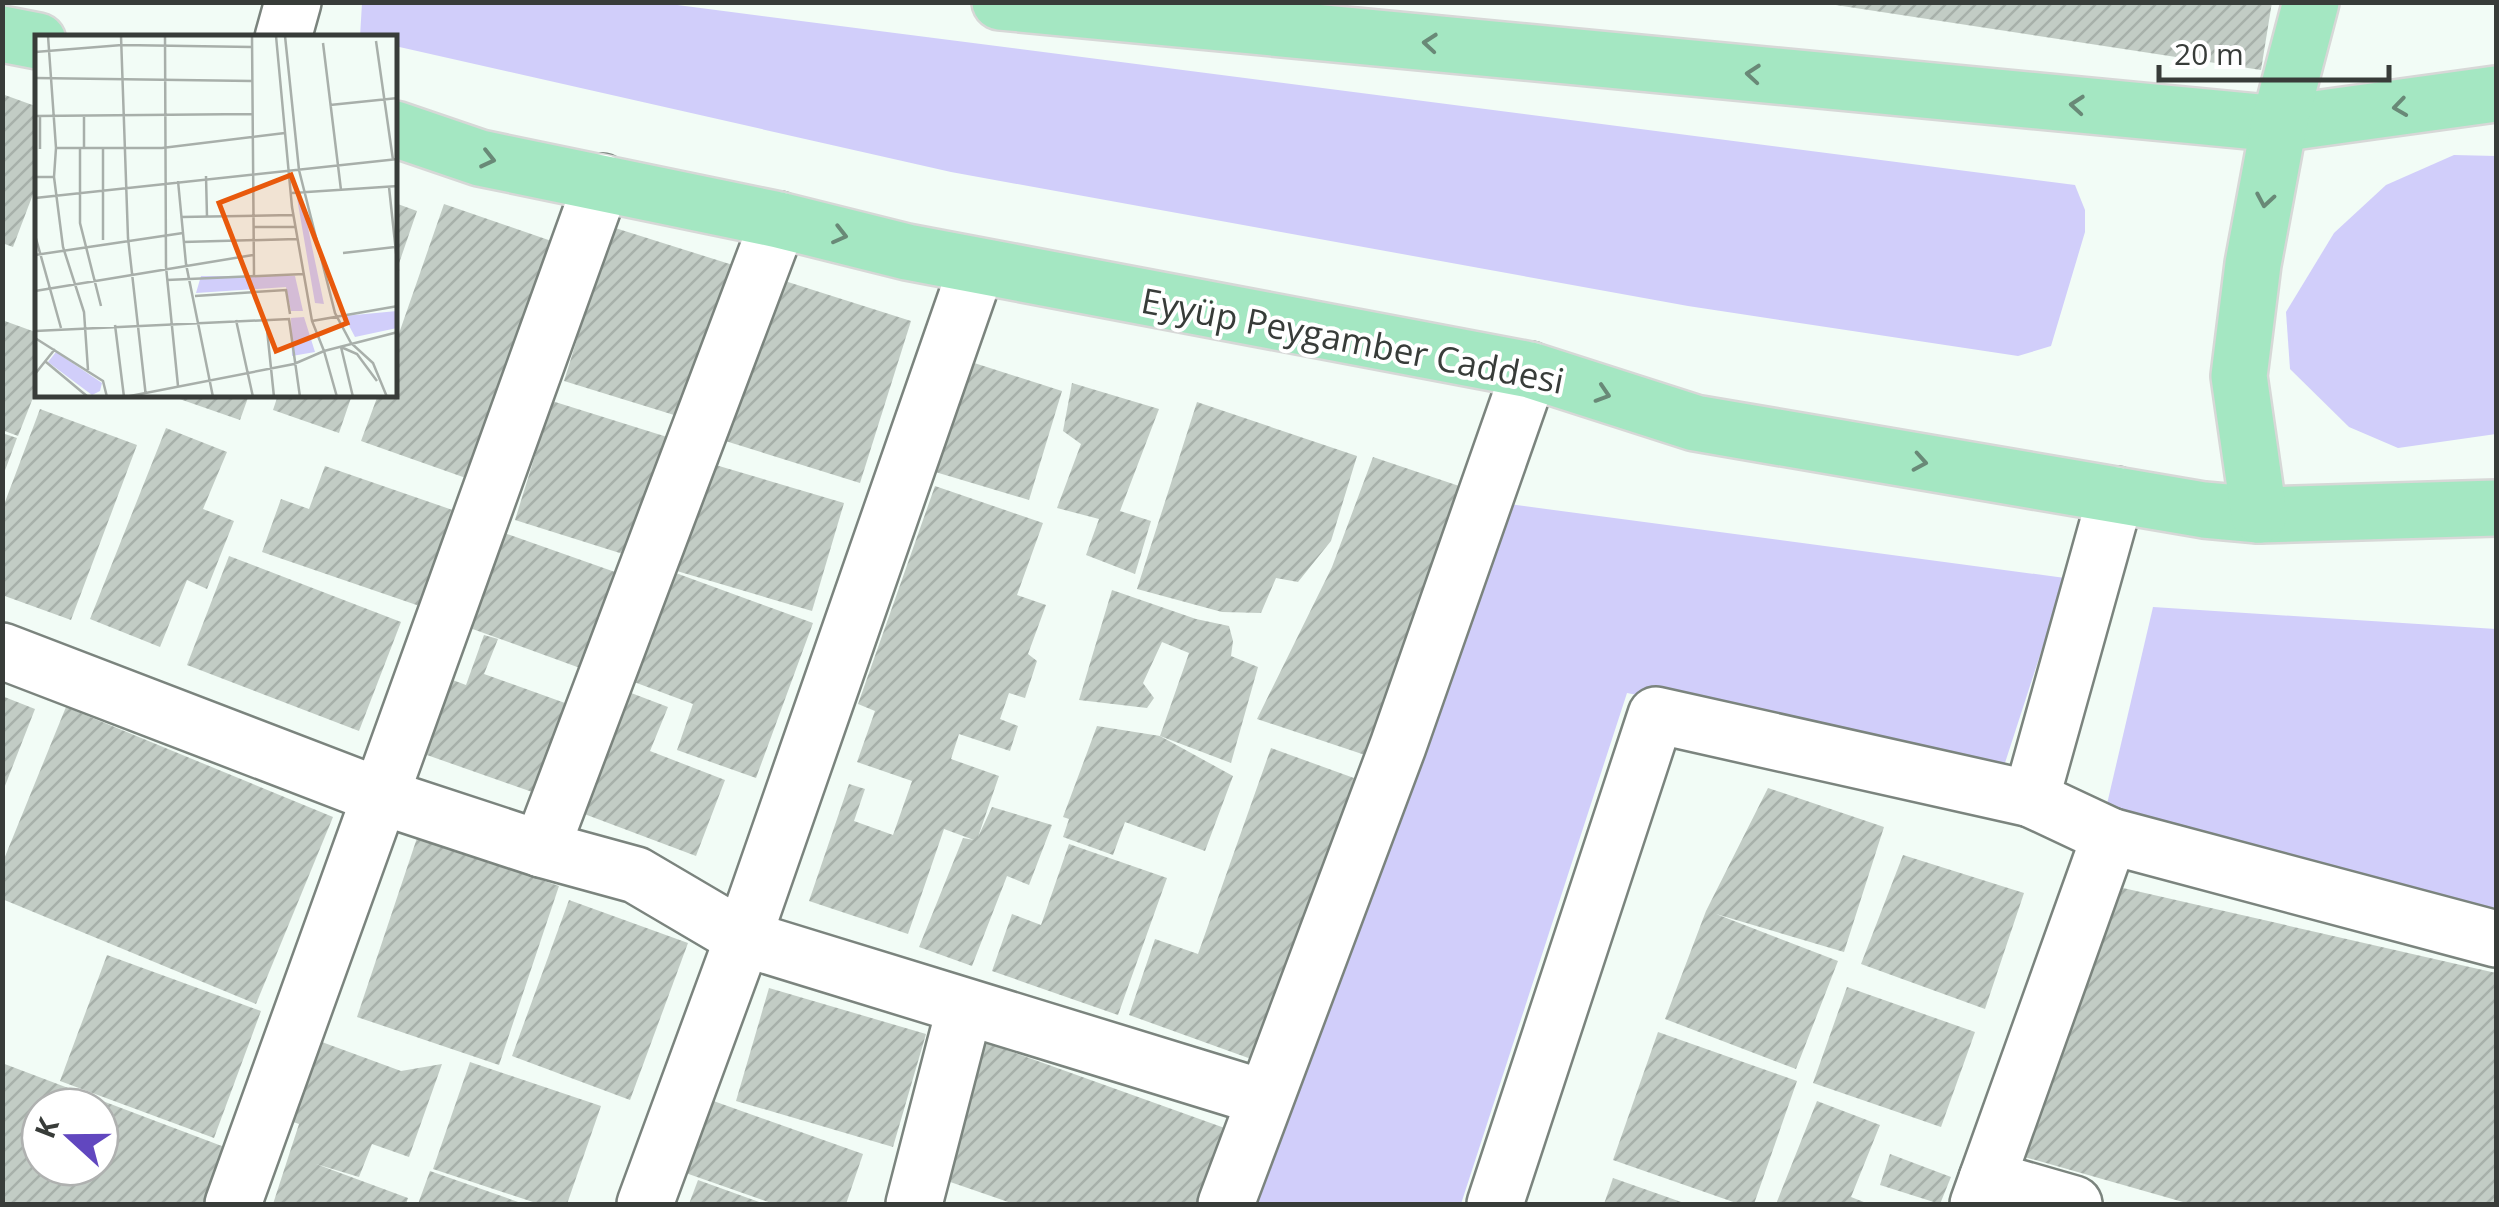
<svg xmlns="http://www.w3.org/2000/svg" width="2499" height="1207" viewBox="0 0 2499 1207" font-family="'Open Sans',sans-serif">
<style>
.green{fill:#d1cefa}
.building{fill:url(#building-hatch);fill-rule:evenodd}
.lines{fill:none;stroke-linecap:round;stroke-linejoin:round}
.minor-casing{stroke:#7b847e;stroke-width:60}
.major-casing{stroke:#d7d8d7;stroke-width:60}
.minor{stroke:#fff;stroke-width:55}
.major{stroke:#a4e7c2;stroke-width:55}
.oneway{stroke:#698977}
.labels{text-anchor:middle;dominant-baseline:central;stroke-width:8;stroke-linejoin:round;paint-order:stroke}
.street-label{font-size:35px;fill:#383c39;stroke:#fff}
.inset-road{fill:none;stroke:#a8afaa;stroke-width:2.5}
.view{fill:#e8590c;fill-opacity:0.15;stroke:#e8590c;stroke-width:5}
.inset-edge{fill:none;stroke:#383c39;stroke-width:5}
</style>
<defs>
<pattern id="building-hatch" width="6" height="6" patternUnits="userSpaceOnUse" patternTransform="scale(2.5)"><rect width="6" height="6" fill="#c2ccc5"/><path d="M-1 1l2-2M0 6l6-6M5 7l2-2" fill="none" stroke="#a7b0aa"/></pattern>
</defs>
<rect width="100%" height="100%" fill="#f2fcf6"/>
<g class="green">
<polygon points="362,3 662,3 2075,185 2085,210 2085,232 2051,346 2018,356 1688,306 951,172 395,46 395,38 360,37"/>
<polygon points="2454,155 2496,156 2496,434 2398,448 2349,427 2290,369 2286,312 2334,233 2386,185"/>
<polygon points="1501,503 2065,578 2004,766 1627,693 1461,1204 1257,1204"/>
<polygon points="2153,607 2496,629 2496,939 2107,804"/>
</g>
<g class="building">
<polygon points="1816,2 2272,2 2261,70"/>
<polygon points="2,94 38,107 38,181 13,247 2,243"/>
<polygon points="395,203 417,211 396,272 395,272"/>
<polygon points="444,204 563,245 480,483 361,441 378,395 395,395 395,345"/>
<polygon points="612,227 736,266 687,419 564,381"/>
<polygon points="769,276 911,321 860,483 719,439"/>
<polygon points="2,320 38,333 38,385 18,436 2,430"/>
<polygon points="968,361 1062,391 1029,500 932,471"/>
<polygon points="1072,383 1159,409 1120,511 1151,521 1135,574 1086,555 1099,519 1057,508 1081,444 1063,431"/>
<polygon points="168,395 249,395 240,420"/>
<polygon points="278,395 352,395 339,433 273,410"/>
<polygon points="552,401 680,441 642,560 515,520"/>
<polygon points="1197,402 1357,456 1331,541 1298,582 1276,578 1261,613 1222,612 1137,589"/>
<polygon points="40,409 137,445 71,620 2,595 2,510"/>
<polygon points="166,428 227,452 203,509 234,521 207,589 187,580 160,647 90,619"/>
<polygon points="2,433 17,438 3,476 2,476"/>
<polygon points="1373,457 1474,491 1383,761 1257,719 1332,567"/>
<polygon points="702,461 844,503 812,611 670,569"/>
<polygon points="325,466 470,516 437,612 262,552 281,499 309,509"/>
<polygon points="935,486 1043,523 1017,595 1046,605 1028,654 1037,661 1025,698 1009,693 1000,719 1018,726 1010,751 959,734 951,759 999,776 978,837 992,807 1052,825 1029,885 1007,876 972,966 919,947 963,838 974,840 944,829 908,934 809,901 849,784 865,789 854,821 893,835 912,781 857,762 875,711 858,704"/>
<polygon points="490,528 615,572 580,668 456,623"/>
<polygon points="229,556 401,622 359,731 187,665"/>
<polygon points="673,572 813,623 756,778 677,750 693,704 634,682"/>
<polygon points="1112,590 1196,619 1229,626 1233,641 1231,656 1258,667 1231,763 1160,736 1189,653 1162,642 1143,683 1154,698 1147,708 1079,700"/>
<polygon points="484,635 498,639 484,674 590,712 558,801 424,754 450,679 466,685"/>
<polygon points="618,688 668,707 650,751 725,780 696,856 571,809"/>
<polygon points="2,696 35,709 3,791 2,791"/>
<polygon points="66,707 333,817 256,1004 2,899 2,864"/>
<polygon points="1097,726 1160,736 1233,776 1205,851 1125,822 1113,855 1063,837 1069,819 1063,817"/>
<polygon points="1271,748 1365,782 1265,1064 1129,1015 1155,939 1198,954"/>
<polygon points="1768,788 1884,827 1844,952 1716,914 1838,961 1796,1069 1665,1019 1706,911"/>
<polygon points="417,838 559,886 499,1065 357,1017"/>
<polygon points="1069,844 1167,878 1118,1015 992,971 1012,914 1041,925"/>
<polygon points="1903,855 2024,893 1985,1009 1861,964"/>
<polygon points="2123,888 2496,973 2496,1204 2190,1204 2014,1154"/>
<polygon points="569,900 688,943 630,1100 512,1056"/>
<polygon points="107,955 261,1011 214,1138 60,1081"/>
<polygon points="1847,987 1975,1032 1941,1127 1813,1083"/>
<polygon points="769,988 926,1034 893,1147 736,1101"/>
<polygon points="1658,1032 1797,1081 1754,1204 1739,1204 1613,1160"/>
<polygon points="300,1034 401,1071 442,1064 409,1157 372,1144 359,1177 316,1164 408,1198 406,1204 273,1204 299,1124 270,1114"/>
<polygon points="979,1040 1233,1131 1206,1204 1014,1204 930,1175"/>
<polygon points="470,1062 601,1106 567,1204 539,1204 433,1169"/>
<path d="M2,1063l233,88 -21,53h-212zM40,1107h60v60h-60z"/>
<polygon points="705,1098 863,1154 846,1204 774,1204 680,1171"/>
<polygon points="1817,1101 1880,1125 1851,1197 1869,1204 1776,1204"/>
<polygon points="1890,1154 1951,1177 1940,1204 1880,1185"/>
<polygon points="430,1171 524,1204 418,1204"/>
<polygon points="1613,1178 1687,1204 1604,1204"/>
<polygon points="698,1180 765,1204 689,1204"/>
</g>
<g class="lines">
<defs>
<g id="minor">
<polyline points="283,38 293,2"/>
<polyline points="2,651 380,796 541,849 636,875 743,938 1264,1098"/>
<polyline points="2110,836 2031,799 2116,495"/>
<polyline points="541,849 779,220"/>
<polyline points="1987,1179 2074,1204"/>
<polyline points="233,1204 602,182"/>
<polyline points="645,1204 743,938 977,267"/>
<polyline points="914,1204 965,1007"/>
<polyline points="1226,1204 1398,746 1530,370"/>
<polyline points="1495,1204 1656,715 2031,799"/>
<polyline points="1978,1204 2110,836 2496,939"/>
</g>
<g id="major">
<polyline points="1000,2 2279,124 2496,94"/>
<polyline points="2,34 38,41"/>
<polyline points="395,129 480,158 779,220 907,252 1530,370 1695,423 2204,510 2259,515 2496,508"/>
<polyline points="2259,515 2239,376 2253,264 2279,124 2311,2"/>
</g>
</defs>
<use href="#minor" class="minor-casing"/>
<use href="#major" class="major-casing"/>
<use href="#minor" class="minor"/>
<use href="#major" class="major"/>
</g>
<defs><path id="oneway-chevron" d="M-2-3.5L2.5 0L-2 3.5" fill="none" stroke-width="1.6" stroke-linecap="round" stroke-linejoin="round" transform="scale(2.5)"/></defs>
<g class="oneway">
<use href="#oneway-chevron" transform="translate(1430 43) rotate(-175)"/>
<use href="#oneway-chevron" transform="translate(1753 74) rotate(-175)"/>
<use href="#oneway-chevron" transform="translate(2077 105) rotate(-175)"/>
<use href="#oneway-chevron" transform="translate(2400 107) rotate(172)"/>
<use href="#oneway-chevron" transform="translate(488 159) rotate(13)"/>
<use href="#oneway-chevron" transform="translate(2265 200) rotate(100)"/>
<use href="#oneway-chevron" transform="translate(840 235) rotate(14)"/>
<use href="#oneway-chevron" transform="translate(1603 394) rotate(18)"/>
<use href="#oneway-chevron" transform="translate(1920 462) rotate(10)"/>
</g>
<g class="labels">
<g class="street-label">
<text transform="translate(1353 340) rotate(11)">Eyyüp Peygamber Caddesi</text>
</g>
</g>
<g transform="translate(35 35)">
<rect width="362" height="362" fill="#f2fcf6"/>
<path d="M262,163l5,1 22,105 -9,-1zM260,241l8,35h-12l-5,-24 -90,6 5,-17zM362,276v17l-42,9 -11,-21zM269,282l11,35 -23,4 -1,-38zM21,317l46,31 -2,8 -8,4 -44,-33z" fill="#d1cefa"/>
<path class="inset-road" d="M13,1l8,112M86,1l7,202 18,159M130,1l1,231 12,119M217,1l2,239M241,1l16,171 20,114 12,30 74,-19M250,1l14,134 36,143 16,30 22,20 14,34M341,6l17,119M288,8l18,147M0,17l87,-7 130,2M0,43l217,3M295,70l68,-7M49,80v34M0,81l217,-2M5,81v33M45,114v74l21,83M68,114v91M171,141l1,41M0,142h19l2,-29h106l123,-15M19,142l9,70 21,65 4,58M143,146l8,83 27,133M354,152l9,84M257,158l106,-7M0,163l363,-39M146,182l112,-2M218,192h42M0,200l26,93M148,207l114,-3M308,218l52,-6M0,220l148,-22M132,245l137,-6M0,256l218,-36M160,261l91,-6 4,24M201,285l17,77M231,285l8,77M277,286l86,-15M80,290l9,72M0,296l254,-12 11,78M0,303l68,43 4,16M306,312l12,50M306,312l16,7 20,27M11,327l42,35M0,339l20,-25M90,362l169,-33 30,-13 13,46"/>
<path class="view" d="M256,140l56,148 -71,28 -57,-148z"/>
<rect width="362" height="362" class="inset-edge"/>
</g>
<rect width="2499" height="1207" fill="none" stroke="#383c39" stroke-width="10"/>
<g transform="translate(70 1137) rotate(291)"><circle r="48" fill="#ffffff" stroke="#afb1b0" stroke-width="2.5"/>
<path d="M0-8L18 38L0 25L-18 38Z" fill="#6147bf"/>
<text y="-15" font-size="28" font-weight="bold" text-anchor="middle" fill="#383c39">K</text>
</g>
<path d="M2159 65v15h230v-15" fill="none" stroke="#383c39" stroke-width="5"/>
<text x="2174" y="65" font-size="30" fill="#383c39" stroke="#ffffff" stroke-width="8" paint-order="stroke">20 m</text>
</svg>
